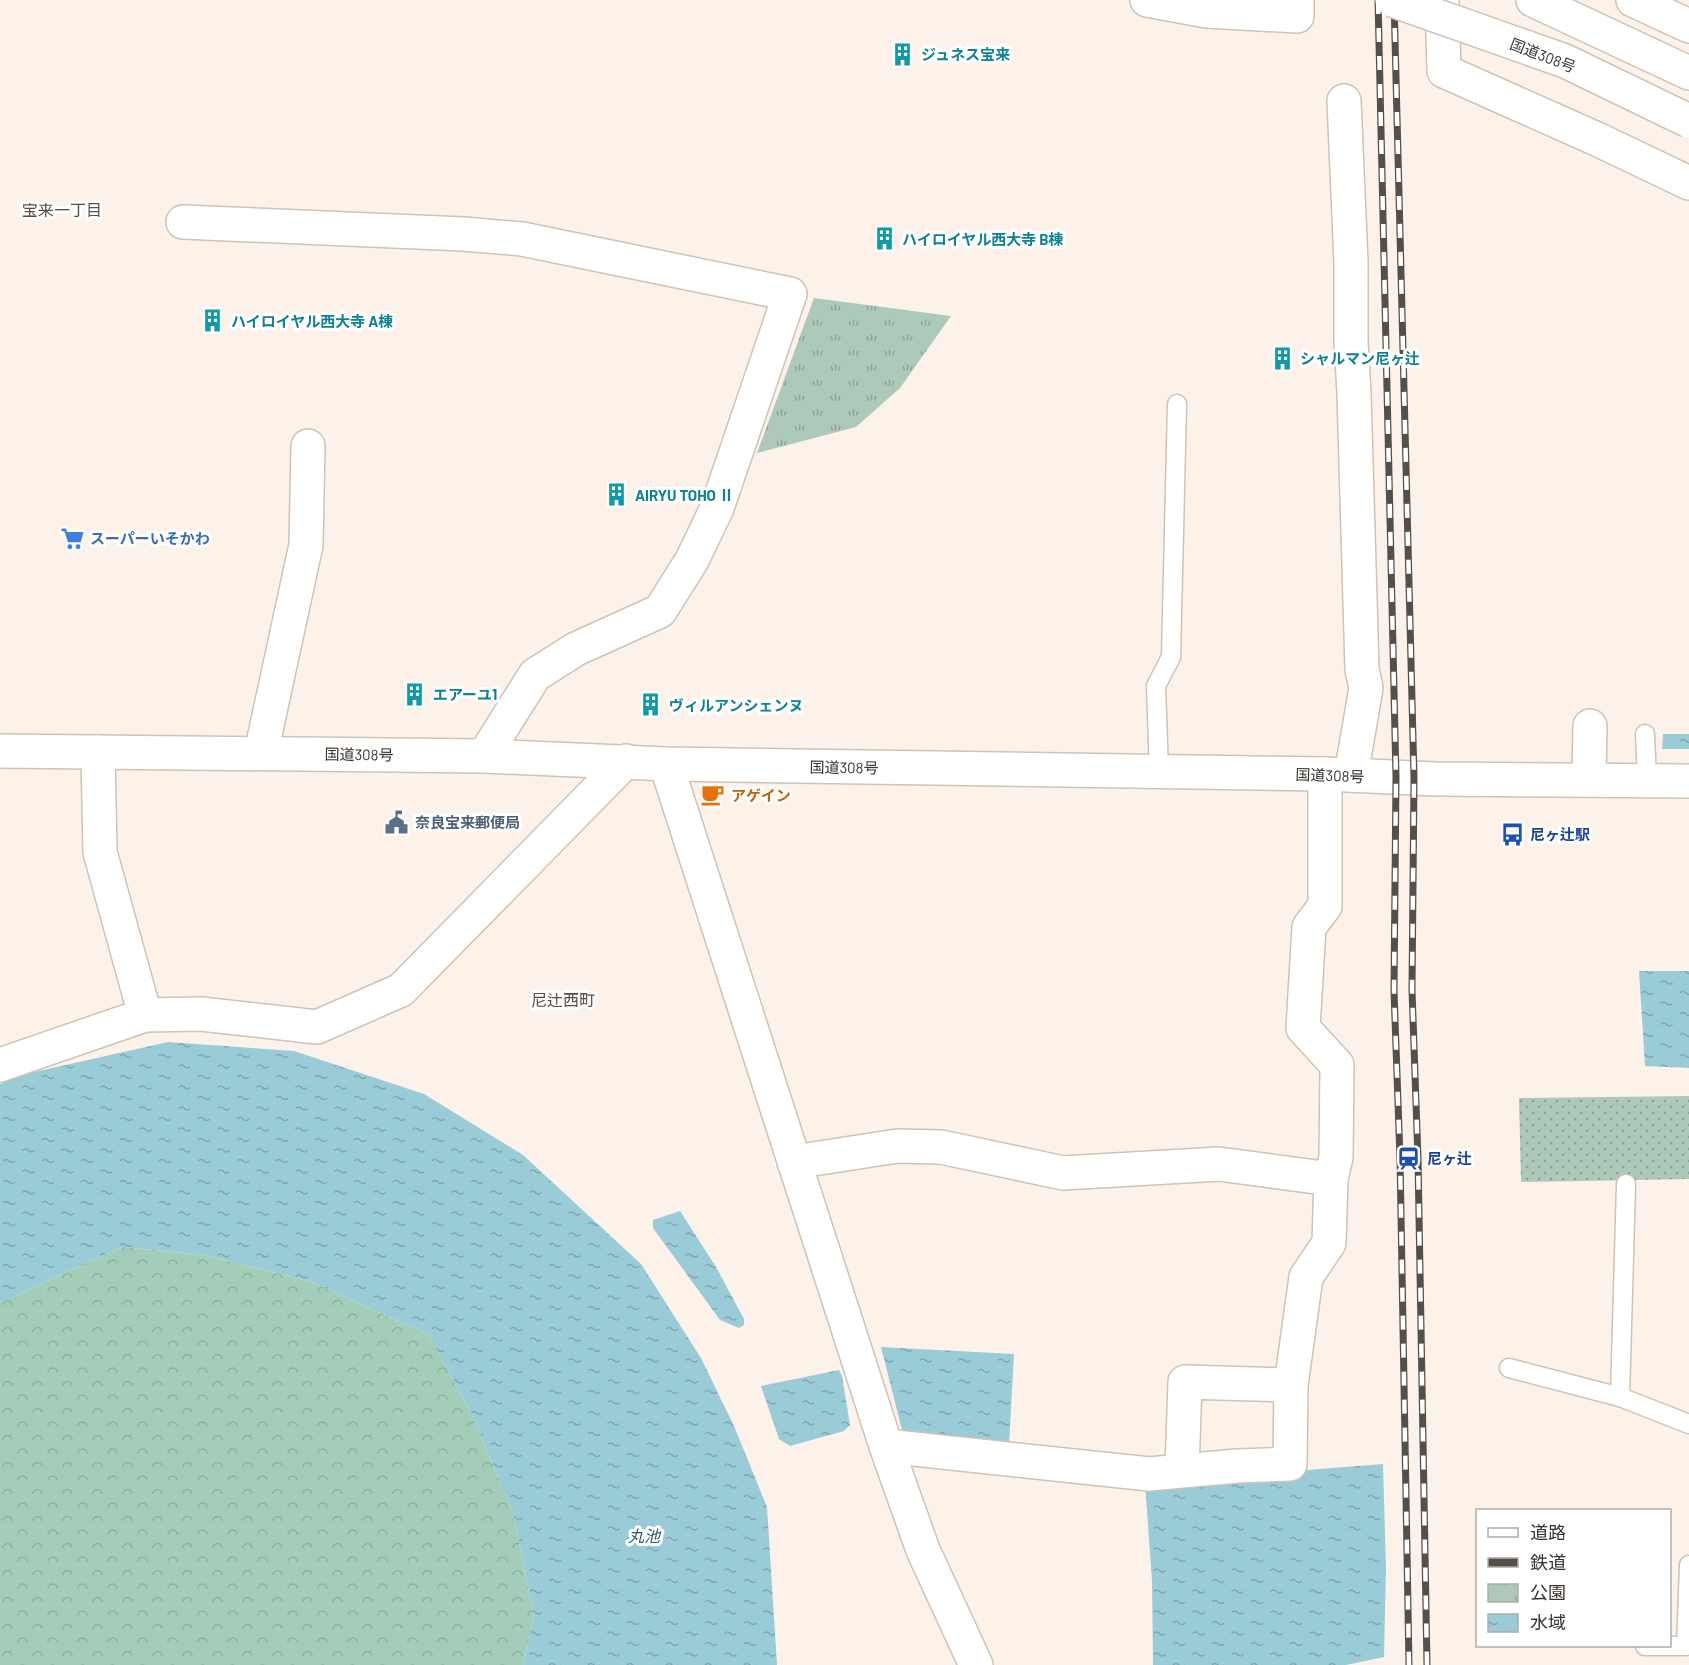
<svg xmlns="http://www.w3.org/2000/svg" width="1689" height="1665" viewBox="0 0 1689 1665" font-family="Barlow,'Noto Sans JP',sans-serif">
<style>
.grass{fill:url(#grass-dots)}
.forest{fill:url(#forest-crowns)}
.park{fill:url(#park-tufts)}
.water{fill:url(#water-ripples)}
.lines{fill:none;stroke-linecap:round;stroke-linejoin:round}
.service-casing{stroke:#cfc2b7;stroke-width:21}
.minor-casing{stroke:#cfc2b7;stroke-width:36}
.trunk-casing{stroke:#cfc2b7;stroke-width:36}
.service{stroke:#fff;stroke-width:18}
.minor{stroke:#fff;stroke-width:33}
.trunk{stroke:#fff;stroke-width:33}
.rail-casing{stroke:#554f49;stroke-width:7}
.rail{stroke:#fff;stroke-width:4.5;stroke-dasharray:14;stroke-linecap:butt}
.trunk-bridge-casing{stroke:#cfc2b7;stroke-width:36;stroke-linecap:butt}
.trunk-bridge{stroke:#fff;stroke-width:33}
.labels{text-anchor:middle;dominant-baseline:central;stroke-width:6;stroke-linejoin:round;paint-order:stroke}
.culture-label{font-size:15px;font-weight:bold;fill:#0d838f;stroke:#fff;text-anchor:start}
.street-label{font-size:15px;fill:#37322d;stroke:#fff}
.shop-label{font-size:15px;font-weight:bold;fill:#366cbe;stroke:#fff;text-anchor:start}
.food-label{font-size:15px;font-weight:bold;fill:#c56008;stroke:#fff;text-anchor:start}
.service-label{font-size:15px;font-weight:bold;fill:#4e5e75;stroke:#fff;text-anchor:start}
.transit-label{font-size:15px;font-weight:bold;fill:#164399;stroke:#fff;text-anchor:start}
.neighbourhood-label{font-size:16px;fill:#584d44;stroke:#fff}
.water-label{font-size:16px;font-style:italic;fill:#1c5e6a;stroke:#fff}
</style>
<defs>
<pattern id="grass-dots" width="8" height="8" patternUnits="userSpaceOnUse" patternTransform="scale(1.5)"><rect width="8" height="8" fill="#acc9ba"/><path d="M2 2h.1M6 6h.1" fill="none" stroke="#8da498" stroke-width="1.8" stroke-linecap="round"/></pattern>
<pattern id="forest-crowns" width="20" height="18" patternUnits="userSpaceOnUse" patternTransform="scale(1.5)"><rect width="20" height="18" fill="#a3cdb8"/><path d="M2 6a3 3 0 1 1 6 0M12 15a3 3 0 1 1 6 0" fill="none" stroke="#8db09e"/></pattern>
<pattern id="park-tufts" width="24" height="20" patternUnits="userSpaceOnUse" patternTransform="scale(1.5)"><rect width="24" height="20" fill="#acc9ba"/><path d="M3 7l-1-3M5 7V3M7 7l1-3M15 17l-1-3M17 17v-4M19 17l1-3" fill="none" stroke="#8da498"/></pattern>
<pattern id="water-ripples" width="26" height="14" patternUnits="userSpaceOnUse" patternTransform="scale(1.5)"><rect width="26" height="14" fill="#9accd7"/><path d="M2 4q2-2 4 0t4 0M15 11q2-2 4 0t4 0" fill="none" stroke="#7ea6af"/></pattern>
</defs>
<rect width="100%" height="100%" fill="#fdf2e9"/>
<polygon class="grass" points="1689,1096 1689,1179 1521,1182 1519,1098"/>
<polygon class="forest" points="122,1247 205,1255 312,1282 429,1335 472,1415 513,1513 534,1617 523,1665 0,1665 0,1303"/>
<polygon class="park" points="814,298 951,316 900,388 856,427 757,453"/>
<g class="water">
<polygon points="1663,734 1689,734 1689,749 1662,749"/>
<polygon points="1639,971 1689,971 1689,1068 1645,1066"/>
<polygon points="168,1042 294,1051 424,1094 523,1155 641,1264 701,1358 734,1426 767,1507 777,1665 523,1665 534,1617 513,1513 472,1415 429,1335 312,1282 205,1255 122,1247 0,1303 0,1084 21,1075"/>
<polygon points="680,1211 716,1267 744,1319 744,1325 739,1328 720,1320 653,1228 653,1220"/>
<polygon points="881,1347 1014,1354 1009,1445 903,1434"/>
<polygon points="839,1370 842,1376 850,1425 844,1431 790,1446 779,1439 761,1386"/>
<polygon points="1383,1464 1386,1569 1384,1657 1346,1665 1153,1665 1152,1581 1145,1483"/>
</g>
<g class="lines">
<defs>
<g id="service">
<polyline points="1645,734 1647,780"/>
<polyline points="1159,772 1156,686 1171,657 1177,404"/>
<polyline points="1626,1184 1620,1397 1689,1424"/>
<polyline points="1509,1368 1620,1397"/>
<polyline points="1645,1646 1686,1646 1689,1565"/>
</g>
<g id="minor">
<polyline points="1147,0 1207,11 1297,16 1297,0"/>
<polyline points="1442,0 1444,71 1599,140 1689,183"/>
<polyline points="1633,0 1689,26"/>
<polyline points="1344,101 1351,262 1351,342 1354,393 1362,669 1366,688 1351,775"/>
<polyline points="183,222 464,234 522,239 790,294 717,508 692,560 660,611 576,649 535,675 484,756"/>
<polyline points="98,752 100,852 145,1015"/>
<polyline points="261,753 306,545 308,446"/>
<polyline points="666,764 886,1446 923,1550 976,1665"/>
<polyline points="1589,779 1590,726"/>
<polyline points="0,1065 145,1015 201,1014 317,1027 401,990 626,761"/>
<polyline points="794,1162 897,1146 941,1147 1063,1173 1219,1164 1331,1179"/>
<polyline points="886,1446 1149,1474 1237,1466 1290,1464 1291,1385 1306,1277 1329,1243 1331,1179 1336,1157 1337,1065 1303,1028 1309,927 1325,906 1325,774"/>
<polyline points="1182,1470 1185,1382 1291,1385"/>
</g>
<g id="trunk">
<polyline points="1533,0 1689,73"/>
<polyline points="0,751 484,756 666,764 1325,774 1436,779 1689,781"/>
</g>
</defs>
<use href="#service" class="service-casing"/>
<use href="#minor" class="minor-casing"/>
<use href="#trunk" class="trunk-casing"/>
<use href="#service" class="service"/>
<use href="#minor" class="minor"/>
<use href="#trunk" class="trunk"/>
<defs>
<g id="rail">
<polyline points="1378,0 1396,777 1394,991 1400,1158 1409,1665"/>
<polyline points="1394,0 1414,778 1412,990 1418,1159 1427,1665"/>
</g>
</defs>
<use href="#rail" class="rail-casing"/>
<use href="#rail" class="rail"/>
<defs>
<polyline id="trunk-bridge" points="1392,0 1565,61 1689,121"/>
</defs>
<use href="#trunk-bridge" class="trunk-bridge-casing"/>
<use href="#trunk-bridge" class="trunk-bridge"/>
</g>
<defs>
<symbol id="building-bare" viewBox="-9 -9 18 18"><path d="M-4-6H4V6H1V3H-1V6H-4ZM-2.5-4.3h1.7v1.8h-1.7ZM.8-4.3h1.7v1.8H.8ZM-2.5-1h1.7V.8h-1.7ZM.8-1h1.7V.8H.8Z" fill="#0f9aa8" stroke="#fff" stroke-width="2.5" paint-order="stroke"/></symbol>
<symbol id="supermarket-bare" viewBox="-9 -9 18 18"><path d="M-6-5.5h2.5l.6 2H6L4.5 2H-2.5L-4.4-4H-6ZM-1.5 3.2a1.3 1.3 0 1 0 .1 0ZM3 3.2a1.3 1.3 0 1 0 .1 0Z" fill="#3f7fe0" stroke="#fff" stroke-width="2.5" paint-order="stroke"/></symbol>
<symbol id="cafe-bare" viewBox="-9 -9 18 18"><path d="M-5.5-4.5H6V0H3Q3 3.5 0 3.5H-2.5Q-5.5 3.5-5.5 0ZM3-3.2v2h1.7v-2ZM-6 4.5H4V6H-6Z" fill="#e8710a" stroke="#fff" stroke-width="2.5" paint-order="stroke"/></symbol>
<symbol id="civic-bare" viewBox="-9 -9 18 18"><path d="M-.6-6.5H3V-4.5H.6V-3L4-1V1h2V6H-6V1h2V-1L-.6-3ZM-1.2 2.5V6h2.4V2.5Z" fill="#5c6f8a" stroke="#fff" stroke-width="2.5" paint-order="stroke"/></symbol>
<symbol id="bus-bare" viewBox="-9 -9 18 18"><path d="M-5-6H5V4H4V6H2V4H-2V6H-4V4H-5ZM-3.5-4V0h7V-4ZM-3.5 1.2v1.5H-2V1.2ZM2 1.2v1.5H3.5V1.2Z" fill="#1a4fb4" stroke="#fff" stroke-width="2.5" paint-order="stroke"/></symbol>
<symbol id="station-bare" viewBox="-9 -9 18 18"><path d="M-3-6H3Q5-6 5-4V2Q5 4 3 4L4.5 6H3L1.5 4h-3L-3 6H-4.5L-3 4Q-5 4-5 2V-4Q-5-6-3-6ZM-3.5-4v3h7v-3ZM-3.5 1v1.5H-2V1ZM2 1v1.5H3.5V1Z" fill="#1a4fb4" stroke="#fff" stroke-width="2.5" paint-order="stroke"/></symbol>
</defs>
<g fill-rule="evenodd">
<use href="#building-bare" x="886" y="38" width="33" height="33"/>
<use href="#building-bare" x="868" y="222" width="33" height="33"/>
<use href="#building-bare" x="196" y="304" width="33" height="33"/>
<use href="#building-bare" x="1266" y="342" width="33" height="33"/>
<use href="#building-bare" x="600" y="478" width="33" height="33"/>
<use href="#supermarket-bare" x="56" y="522" width="33" height="33"/>
<use href="#building-bare" x="398" y="678" width="33" height="33"/>
<use href="#building-bare" x="634" y="688" width="33" height="33"/>
<use href="#cafe-bare" x="696" y="778" width="33" height="33"/>
<use href="#civic-bare" x="380" y="806" width="33" height="33"/>
<use href="#bus-bare" x="1496" y="818" width="33" height="33"/>
<use href="#station-bare" x="1392" y="1142" width="33" height="33"/>
</g>
<g class="labels">
<g class="culture-label">
<text x="921" y="54">ジュネス宝来</text>
<text x="902" y="239">ハイロイヤル西大寺 B棟</text>
<text x="231" y="321">ハイロイヤル西大寺 A棟</text>
<text x="1300" y="358">シャルマン尼ヶ辻</text>
<text x="635" y="495">AIRYU TOHO Ⅱ</text>
<text x="433" y="694">エアーユ1</text>
<text x="669" y="705">ヴィルアンシェンヌ</text>
</g>
<g class="street-label">
<text transform="translate(1543 55) rotate(21)">国道308号</text>
<text transform="translate(359 754) rotate(1)">国道308号</text>
<text transform="translate(844 767) rotate(1)">国道308号</text>
<text transform="translate(1330 775) rotate(2)">国道308号</text>
</g>
<g class="shop-label">
<text x="90" y="538">スーパーいそかわ</text>
</g>
<g class="food-label">
<text x="731" y="795">アゲイン</text>
</g>
<g class="service-label">
<text x="415" y="822">奈良宝来郵便局</text>
</g>
<g class="transit-label">
<text x="1530" y="834">尼ヶ辻駅</text>
<text x="1427" y="1158">尼ヶ辻</text>
</g>
<g class="neighbourhood-label">
<text x="62" y="209">宝来一丁目</text>
<text x="563" y="999">尼辻西町</text>
</g>
<g class="water-label">
<text x="644" y="1535">丸池</text>
</g>
</g>
<rect x="1476" y="1509" width="195" height="138" fill="#ffffff" stroke="#afadab" stroke-width="1.5"/>
<rect x="1488" y="1528" width="30" height="9" fill="#ffffff" stroke="#afadab" stroke-width="1.5"/>
<text x="1530" y="1539" font-size="18" fill="#37322d">道路</text>
<rect x="1488" y="1558" width="30" height="9" fill="#554f49" stroke="#afadab" stroke-width="1.5"/>
<text x="1530" y="1569" font-size="18" fill="#37322d">鉄道</text>
<rect x="1488" y="1584" width="30" height="18" fill="url(#park-tufts)" stroke="#afadab" stroke-width="1.5"/>
<text x="1530" y="1599" font-size="18" fill="#37322d">公園</text>
<rect x="1488" y="1614" width="30" height="18" fill="url(#water-ripples)" stroke="#afadab" stroke-width="1.5"/>
<text x="1530" y="1629" font-size="18" fill="#37322d">水域</text>
</svg>
